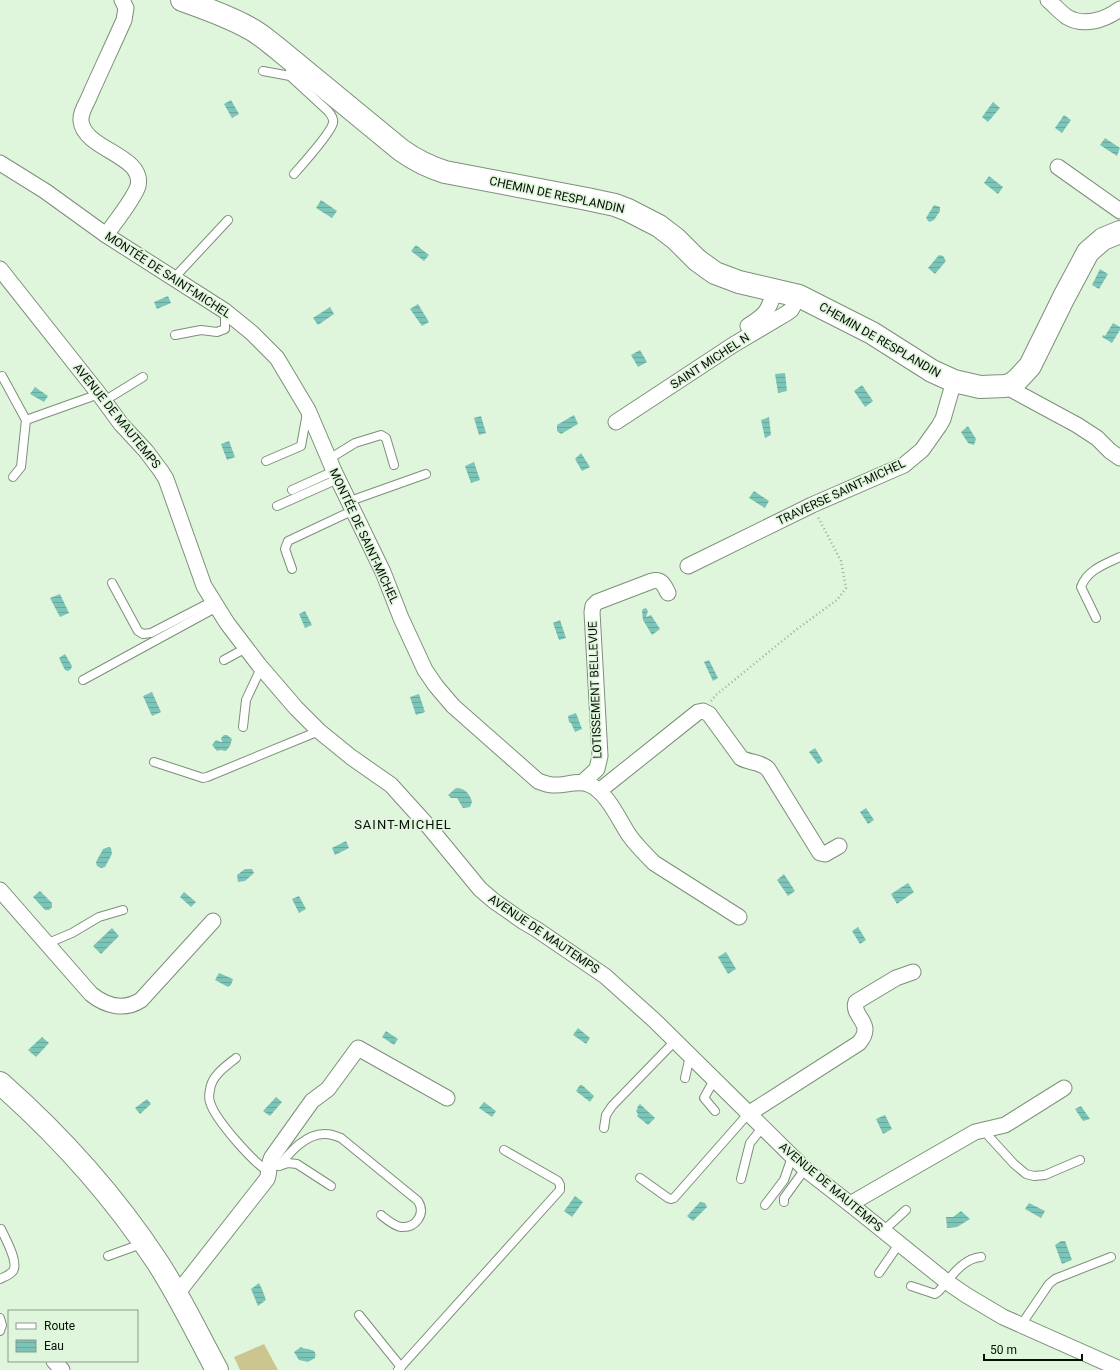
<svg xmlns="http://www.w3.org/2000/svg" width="1120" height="1370" viewBox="0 0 1120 1370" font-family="Roboto,sans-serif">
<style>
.garden{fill:#cdc590}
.water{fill:url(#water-rules)}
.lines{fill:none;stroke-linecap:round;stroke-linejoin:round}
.lane-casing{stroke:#7c9079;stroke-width:10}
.street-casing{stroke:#7c9079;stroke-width:17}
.secondary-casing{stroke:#7c9079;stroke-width:24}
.path{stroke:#9cae99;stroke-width:2.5;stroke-dasharray:1 3;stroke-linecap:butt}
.lane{stroke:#fff;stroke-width:8}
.street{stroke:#fff;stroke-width:15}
.secondary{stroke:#fff;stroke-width:22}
.labels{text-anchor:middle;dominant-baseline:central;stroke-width:3.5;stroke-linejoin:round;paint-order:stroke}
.street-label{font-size:12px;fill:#070f07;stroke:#e0f6dc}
.neighbourhood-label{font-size:13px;letter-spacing:1px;fill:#070f07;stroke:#e0f6dc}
</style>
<defs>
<pattern id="water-rules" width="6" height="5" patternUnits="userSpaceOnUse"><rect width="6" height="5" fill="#7bc5b8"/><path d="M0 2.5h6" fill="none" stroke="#69a89d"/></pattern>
</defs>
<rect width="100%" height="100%" fill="#e0f6dc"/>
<polygon class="garden" points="264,1344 278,1370 240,1370 234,1357"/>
<g class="water">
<polygon points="231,100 239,114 232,118 224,104"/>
<polygon points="993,102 1000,108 988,122 982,117"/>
<polygon points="1064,115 1071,120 1062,133 1055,128"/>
<polygon points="1105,138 1120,148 1117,156 1100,145"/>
<polygon points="989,176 1003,187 998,194 984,183"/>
<polygon points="321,200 337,211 332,218 316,208"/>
<polygon points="934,205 940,207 940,211 934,220 929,222 926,218"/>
<polygon points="416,245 429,255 424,261 411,251"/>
<polygon points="939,255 943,256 946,261 935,274 928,268"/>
<polygon points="1100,269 1108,274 1099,289 1092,285"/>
<polygon points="168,296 171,303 157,309 154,302"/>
<polygon points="418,304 429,322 422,326 410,309"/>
<polygon points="330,307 334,314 318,325 313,318"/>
<polygon points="1113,323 1120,327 1120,330 1112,343 1102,337 1103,335 1105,336"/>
<polygon points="640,350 647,362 638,367 631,355"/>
<polygon points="785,373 787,391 778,393 775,374"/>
<polygon points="862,385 873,401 865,407 854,391"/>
<polygon points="35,387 48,396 44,402 30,394"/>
<polygon points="574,415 578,424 561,434 557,431 557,425"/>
<polygon points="481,416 486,433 479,435 474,418"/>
<polygon points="769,417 771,435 765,438 761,420"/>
<polygon points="968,426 976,439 974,445 968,443 961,432"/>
<polygon points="229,441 235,457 227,460 221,444"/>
<polygon points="581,453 590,467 582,471 575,459"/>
<polygon points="474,462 480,480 471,483 465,466"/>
<polygon points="754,491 769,501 765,508 749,498"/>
<polygon points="60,594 69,613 60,617 50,598"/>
<polygon points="646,608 648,611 646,617 651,615 660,629 652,635 643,620 642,611 643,609"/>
<polygon points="305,611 312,625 305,628 299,614"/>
<polygon points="560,620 566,638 559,640 553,623"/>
<polygon points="65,654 72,666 71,669 68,671 65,670 59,658"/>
<polygon points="709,660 718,678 713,681 704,662"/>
<polygon points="152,692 161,712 152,716 143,696"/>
<polygon points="419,694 425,712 416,715 410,697"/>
<polygon points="576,713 582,729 575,732 571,723 569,722 568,716"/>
<polygon points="224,735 227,735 232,739 230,746 226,751 220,750 217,751 212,745 216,740 221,742 222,742 221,738"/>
<polygon points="815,748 823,761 818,764 809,752"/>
<path d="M456,788c9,0 14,6 16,14l-2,5 -7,1 -6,-10h-6l-3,-3z"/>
<polygon points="866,808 874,820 868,824 860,812"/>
<polygon points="346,841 349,848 335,855 332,848"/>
<polygon points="109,847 111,848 112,854 105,867 101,868 97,866 96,862 103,849"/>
<polygon points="245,869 252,869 254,873 245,881 238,882 237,875"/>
<polygon points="784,874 795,891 788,896 777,880"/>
<polygon points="908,883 914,892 897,904 891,894"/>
<polygon points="40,891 52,903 52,907 49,910 45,910 33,897"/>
<polygon points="184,892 196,902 191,907 180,897"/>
<polygon points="299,896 306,909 299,913 292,899"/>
<polygon points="858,927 866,940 860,944 852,931"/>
<polygon points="112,928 119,936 101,954 93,946"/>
<polygon points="726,952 736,969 728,974 718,957"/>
<polygon points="219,973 233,979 231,985 228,987 215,980"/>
<polygon points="578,1028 590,1038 586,1044 573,1035"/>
<polygon points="386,1031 398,1039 394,1045 382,1037"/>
<polygon points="42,1037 49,1043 36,1057 28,1050"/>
<polygon points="580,1085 582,1085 594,1096 590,1102 576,1091"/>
<polygon points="276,1097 282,1102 270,1116 263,1111"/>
<polygon points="147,1099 151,1104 140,1114 135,1108"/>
<polygon points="484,1102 496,1111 492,1117 479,1108"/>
<polygon points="640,1104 655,1118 648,1125 637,1116 638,1114 636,1111 638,1108 637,1107"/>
<polygon points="1081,1106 1090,1119 1083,1121 1075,1109"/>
<polygon points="885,1115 892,1129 883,1134 876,1119"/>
<polygon points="575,1196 583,1202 572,1217 564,1211"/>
<polygon points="700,1202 705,1203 707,1207 693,1221 687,1216"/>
<polygon points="1029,1203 1045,1211 1041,1218 1025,1209"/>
<polygon points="961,1211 970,1219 957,1227 947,1228 946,1217 953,1217"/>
<polygon points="1061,1241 1065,1241 1072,1260 1062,1264 1055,1245"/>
<polygon points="259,1283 262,1289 266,1300 258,1306 251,1289"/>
<path d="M301,1347c6,4 17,0 14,11l-7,4 -9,-2 -5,-8z"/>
</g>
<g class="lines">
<defs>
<g id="lane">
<path d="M290,63v13l38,35c3,4 6,7 5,12 -2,9 -31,42 -39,51"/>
<polyline points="263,71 290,76"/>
<polyline points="174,278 228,220"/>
<polyline points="175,335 201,330 217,332 225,329 225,312"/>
<polyline points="2,376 26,420"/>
<polyline points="104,401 143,377"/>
<polyline points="329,459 355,443 381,435 386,438 394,465"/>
<polyline points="266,461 301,446 307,413"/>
<polyline points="13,477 21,467 26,420 99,394"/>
<polyline points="292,490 334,471"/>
<polyline points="350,501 426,474"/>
<polyline points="277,506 338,479"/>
<polyline points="292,569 285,549 288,541 354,510"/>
<polyline points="112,583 138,631 143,634 151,633 213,601"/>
<path d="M1096,618l-15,-31c6,-17 24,-23 39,-30"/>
<polyline points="224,660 246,648"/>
<polyline points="83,680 217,607"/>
<polyline points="243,727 246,700 261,668"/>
<polyline points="154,762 203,778 207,777 319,731"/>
<polyline points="46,944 72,933 99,917 123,910"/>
<path d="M236,1058c-10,8 -25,18 -26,32 -1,4 -1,9 0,12 5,18 44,61 59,70"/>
<polyline points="685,1078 690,1056"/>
<polyline points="714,1080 704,1098 715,1111"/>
<polyline points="604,1128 606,1115 612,1106 675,1041"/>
<polyline points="983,1130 1014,1164 1026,1174 1034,1176 1045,1175 1080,1160"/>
<path d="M279,1166c11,-14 27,-33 47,-32 5,0 10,2 15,4l77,63c8,13 -2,27 -17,26 -7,-1 -15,-8 -20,-12"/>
<polyline points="279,1166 288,1163 297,1164 331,1186"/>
<polyline points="640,1178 668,1198 671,1199 674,1198 748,1114"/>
<polyline points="741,1179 750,1143 762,1128"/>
<polyline points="784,1202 784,1198 805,1169"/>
<polyline points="765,1205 784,1180 792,1157"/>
<polyline points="883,1231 906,1210"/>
<polyline points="108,1256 144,1243"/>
<polyline points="879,1273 899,1244"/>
<path d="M0,1279c4,-2 10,-4 13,-8 6,-9 -8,-33 -12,-42"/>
<path d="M911,1286l24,8 4,-3c11,-13 24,-33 42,-34"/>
<polyline points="359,1315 401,1367"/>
<polyline points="0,1318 2,1325 0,1331"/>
<polyline points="1021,1325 1049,1284 1055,1279 1111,1257"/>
<polyline points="398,1370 560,1190 560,1185 558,1181 504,1150"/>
</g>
<g id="street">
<path d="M1048,0c6,5 12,12 19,17 17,10 38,3 53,-8"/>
<path d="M0,163l45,28 61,44 119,76 27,22 25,25 31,52 26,61 49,101 18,46 24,52 11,16 17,20 85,75c5,2 10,4 15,4 13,1 25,-6 37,0 17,7 29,35 39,50 7,10 16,19 25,28l85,54"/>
<polyline points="1058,167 1120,211"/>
<path d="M106,235c9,-13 28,-36 32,-49 7,-31 -54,-36 -57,-65 -1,-9 6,-18 9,-26 11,-25 23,-50 34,-75l2,-12 -4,-8"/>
<polyline points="0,269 99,394 121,424 146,451 161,471 166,479 204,586 227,623 259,665 296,708 319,731 351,757 391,785 429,827 480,889 494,901 524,922 536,929 605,976 654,1020 805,1169 850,1204 947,1282 966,1295 1003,1317 1120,1369"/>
<path d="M748,326c20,-13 19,-14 27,-35"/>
<polyline points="1005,386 1077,425 1097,438 1110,451 1120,458"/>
<polyline points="616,422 733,345 787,313 791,310 799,296"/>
<polyline points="688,566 812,505 904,465 922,450 939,426 943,419 954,381"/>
<path d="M583,782l14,-13 3,-13 -8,-144 1,-6 4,-4 55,-21c10,-2 12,4 16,12"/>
<path d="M599,791l99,-79 5,-1 6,3 32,44c8,5 19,3 27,11l52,84 5,1 14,-8"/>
<path d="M0,890l91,104c15,12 33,17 50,6l72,-79"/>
<path d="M748,1114l111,-71c17,-20 -8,-26 -3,-41l40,-24 17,-6"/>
<polyline points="850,1204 975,1132 1005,1125 1064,1088"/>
<path d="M176,1295l91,-116c3,-7 1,-15 5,-22l40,-56 16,-12 30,-41 89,50"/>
<polyline points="54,1361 62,1370"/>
</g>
<g id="secondary">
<path d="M182,0c22,8 46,16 67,28 10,5 19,13 28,20l124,102c14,10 28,17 44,22l142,27 28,6 13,5 31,16 17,13 21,21 18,13 24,9 60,14 73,37 60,38 22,10 26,6 25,-1 7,-2 6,-5 12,-13 34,-69 24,-45 15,-13 17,-7"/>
<path d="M0,1083c60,53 114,113 158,180 22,34 40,72 59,107"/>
</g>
</defs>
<use href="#lane" class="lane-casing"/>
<use href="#street" class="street-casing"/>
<use href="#secondary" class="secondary-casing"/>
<polyline class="path" points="711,701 716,695 797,629 837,600 846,588 841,561 818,517"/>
<use href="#lane" class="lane"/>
<use href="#street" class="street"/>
<use href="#secondary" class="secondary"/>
</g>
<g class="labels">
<g class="street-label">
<text transform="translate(557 195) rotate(12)">CHEMIN DE RESPLANDIN</text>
<text transform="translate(168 275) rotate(33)">MONTÉE DE SAINT-MICHEL</text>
<text transform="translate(880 340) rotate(30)">CHEMIN DE RESPLANDIN</text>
<text transform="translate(710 361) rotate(-33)">SAINT MICHEL N</text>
<text transform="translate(117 416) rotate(51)">AVENUE DE MAUTEMPS</text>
<text transform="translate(841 492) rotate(-25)">TRAVERSE SAINT-MICHEL</text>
<text transform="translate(364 536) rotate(65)">MONTÉE DE SAINT-MICHEL</text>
<text transform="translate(595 690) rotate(-92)">LOTISSEMENT BELLEVUE</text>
<text transform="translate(544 934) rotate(34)">AVENUE DE MAUTEMPS</text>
<text transform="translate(831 1187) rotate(40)">AVENUE DE MAUTEMPS</text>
</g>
<g class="neighbourhood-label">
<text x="403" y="824">SAINT-MICHEL</text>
</g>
</g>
<rect x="8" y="1310" width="130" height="52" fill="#e0f6dc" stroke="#899a87"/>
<rect x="16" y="1323" width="20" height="6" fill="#ffffff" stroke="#899a87"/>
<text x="44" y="1330" font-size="12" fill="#070f07">Route</text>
<rect x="16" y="1340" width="20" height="12" fill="url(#water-rules)" stroke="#899a87"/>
<text x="44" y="1350" font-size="12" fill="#070f07">Eau</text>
<path d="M984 1354v6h98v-6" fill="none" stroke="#070f07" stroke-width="2"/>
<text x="990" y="1354" font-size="12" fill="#070f07" stroke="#e0f6dc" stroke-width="3" paint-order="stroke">50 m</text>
</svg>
